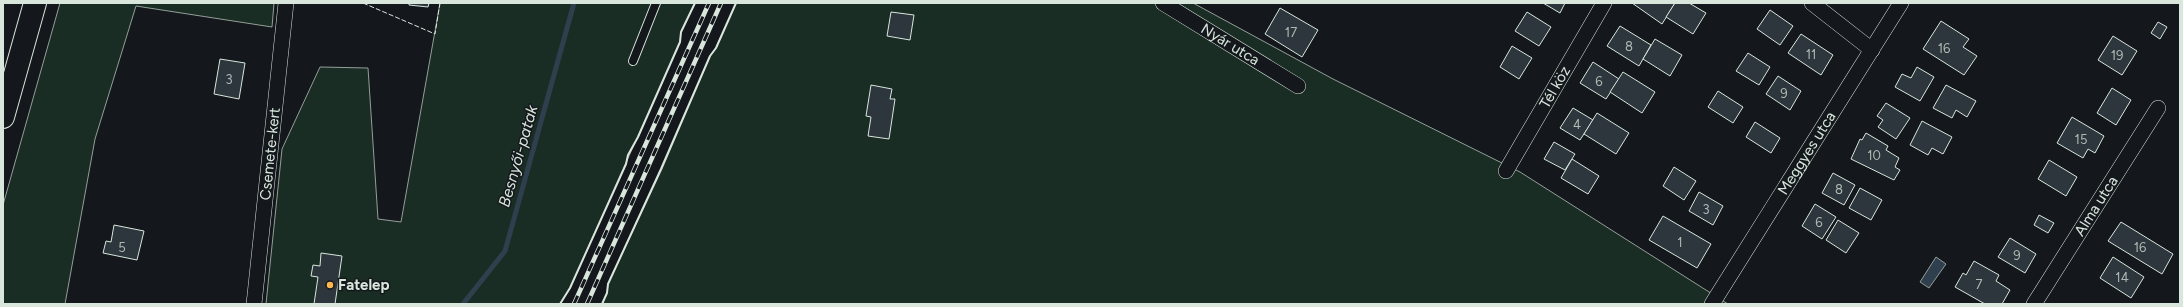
<svg xmlns="http://www.w3.org/2000/svg" width="2183" height="307" viewBox="0 0 2183 307" font-family="Figtree,sans-serif">
<style>
.green{fill:#1a2d24;stroke:#939e99}
.water{fill:#2f3f4d;stroke:#939e99}
.lines{fill:none;stroke-linecap:round;stroke-linejoin:round}
.stream{stroke:#2f3f4d;stroke-width:5}
.building{fill:#2c363c;stroke:#d8e6dc}
.service-casing{stroke:#d8e6dc;stroke-width:10}
.minor-casing{stroke:#d8e6dc;stroke-width:16}
.primary-casing{stroke:#d8e6dc;stroke-width:24}
.service{stroke:#14181c;stroke-width:8}
.minor{stroke:#14181c;stroke-width:15}
.primary{stroke:#14181c;stroke-width:22}
.rail-casing{stroke:#d8e6dc;stroke-width:4.5}
.rail{stroke:#14181c;stroke-width:3;stroke-dasharray:9;stroke-linecap:butt}
.fence{stroke:#d8e6dc;stroke-width:1;stroke-dasharray:5 2;stroke-linecap:butt}
.wall{stroke:#d8e6dc;stroke-width:2}
.poi-dot{fill:#ffb74d;stroke:#14181c;stroke-width:1.5}
.labels{text-anchor:middle;dominant-baseline:central;stroke-width:3;stroke-linejoin:round;paint-order:stroke}
.number-label{font-size:13px;fill:#adbab4}
.street-label{font-size:15px;fill:#d8e6dc;stroke:#14181c}
.poi-label{font-size:15px;font-weight:bold;fill:#d8e6dc;stroke:#14181c;text-anchor:start}
.water-label{font-size:16px;font-style:italic;fill:#d8e6dc;stroke:#14181c}
</style>
<rect width="100%" height="100%" fill="#14181c"/>
<g class="green">
<polygon points="60,3 274,3 272,27 136,6 95,139 65,304 3,304 3,205"/>
<polygon points="440,3 695,3 681,32 680,42 570,288 560,304 266,304 282,149 320,67 368,68 378,219 401,222"/>
<polygon points="736,3 1193,3 1333,79 1520,172 1728,304 602,304 607,293 608,284 662,169 710,56 716,48"/>
</g>
<polygon class="water" points="1936,257 1946,264 1929,288 1920,282"/>
<g class="lines">
<polyline class="stream" points="463,304 505,251 574,3"/>
</g>
<g class="building">
<polygon points="409,3 429,3 428,7 409,5"/>
<polygon points="1543,3 1565,3 1560,13"/>
<polygon points="1632,3 1675,3 1662,24"/>
<polygon points="1675,3 1689,3 1706,13 1693,34 1666,17"/>
<polygon points="1280,8 1318,30 1302,57 1265,34"/>
<polygon points="1770,10 1793,26 1780,45 1757,29"/>
<polygon points="891,12 914,15 910,40 887,36"/>
<polygon points="1527,12 1551,27 1539,46 1515,31"/>
<polygon points="1941,21 1969,39 1963,47 1977,56 1964,75 1923,49"/>
<polygon points="2158,22 2167,27 2160,39 2151,33"/>
<polygon points="1620,26 1651,45 1639,66 1607,46"/>
<polygon points="1801,34 1833,55 1821,75 1788,53"/>
<polygon points="2113,36 2137,51 2122,75 2098,60"/>
<polygon points="1655,39 1682,55 1670,76 1643,59"/>
<polygon points="1512,46 1532,58 1519,79 1500,67"/>
<polygon points="1748,53 1770,67 1759,85 1736,71"/>
<polygon points="220,59 245,63 239,99 214,94"/>
<polygon points="1593,62 1619,79 1606,99 1580,83"/>
<polygon points="1917,67 1934,77 1920,101 1895,87 1902,74 1911,78"/>
<polygon points="1623,72 1655,92 1642,113 1610,92"/>
<polygon points="1778,76 1801,91 1790,110 1766,94"/>
<polygon points="871,85 892,89 890,99 895,99 889,139 868,136 871,117 866,116"/>
<polygon points="1946,85 1976,101 1967,117 1956,110 1952,118 1933,108"/>
<polygon points="2112,88 2131,100 2116,125 2097,113"/>
<polygon points="1718,91 1743,107 1733,123 1708,107"/>
<polygon points="1886,103 1910,118 1896,139 1878,127 1883,120 1877,116"/>
<polygon points="1573,108 1593,120 1580,140 1560,128"/>
<polygon points="1597,113 1629,133 1616,154 1584,134"/>
<polygon points="2072,117 2104,136 2095,153 2088,149 2083,158 2057,143"/>
<polygon points="1922,121 1952,137 1943,154 1932,148 1928,155 1910,145"/>
<polygon points="1755,122 1780,138 1771,153 1746,137"/>
<polygon points="1866,133 1888,146 1886,150 1899,158 1895,167 1900,170 1894,180 1851,159 1860,139 1862,140"/>
<polygon points="1554,142 1575,154 1565,170 1544,159"/>
<polygon points="1572,159 1599,176 1588,194 1561,178"/>
<polygon points="2049,160 2077,177 2066,196 2038,179"/>
<polygon points="1674,167 1696,181 1684,200 1663,186"/>
<polygon points="1833,173 1855,185 1844,205 1822,193"/>
<polygon points="1860,188 1882,200 1871,220 1849,208"/>
<polygon points="1699,192 1723,206 1713,225 1689,211"/>
<polygon points="1815,204 1836,217 1822,239 1802,226"/>
<polygon points="2039,215 2054,223 2048,233 2034,225"/>
<polygon points="1663,216 1711,244 1697,268 1649,240"/>
<polygon points="1838,220 1859,233 1846,253 1826,240"/>
<polygon points="2121,222 2173,254 2162,274 2108,241"/>
<polygon points="114,225 144,231 137,260 103,253 106,241 111,242"/>
<polygon points="2010,238 2036,254 2025,273 1998,257"/>
<polygon points="321,253 342,256 335,304 314,304 318,277 311,276 313,265 320,266"/>
<polygon points="2113,257 2144,277 2131,298 2100,278"/>
<polygon points="1974,261 1999,275 1996,281 2010,290 2002,304 1985,304 1955,287 1963,273 1966,275"/>
</g>
<g class="lines">
<defs>
<polyline id="service" points="633,61 656,3"/>
<g id="minor">
<path id="s1" d="M1163,3l135,83"/>
<polyline points="1812,3 1872,50"/>
<path id="s2" d="M1506,171l98,-168"/>
<path id="s3" d="M254,304l32,-301"/>
<path id="s4" d="M1712,304l189,-301"/>
<path id="s5" d="M2034,304l124,-196"/>
</g>
<polyline id="primary" points="3,117 35,3"/>
</defs>
<use href="#service" class="service-casing"/>
<use href="#minor" class="minor-casing"/>
<use href="#primary" class="primary-casing"/>
<use href="#service" class="service"/>
<use href="#minor" class="minor"/>
<use href="#primary" class="primary"/>
<defs>
<g id="rail">
<polyline points="574,304 709,3"/>
<polyline points="587,304 721,3"/>
</g>
</defs>
<use href="#rail" class="rail-casing"/>
<use href="#rail" class="rail"/>
<polyline class="fence" points="363,3 435,34 440,3"/>
<g class="wall">
<polyline points="560,304 570,288 626,164 628,155 638,137 680,42 681,32 695,3"/>
<polyline points="602,304 607,293 608,284 661,169 710,56 716,48 736,3"/>
</g>
</g>
<circle class="poi-dot" cx="330" cy="285" r="4"/>
<g class="labels">
<g class="number-label">
<text x="1291" y="32">17</text>
<text x="1629" y="46">8</text>
<text x="1944" y="48">16</text>
<text x="1811" y="54">11</text>
<text x="2117" y="55">19</text>
<text x="229" y="79">3</text>
<text x="1599" y="81">6</text>
<text x="1784" y="93">9</text>
<text x="1577" y="124">4</text>
<text x="2081" y="139">15</text>
<text x="1874" y="155">10</text>
<text x="1839" y="189">8</text>
<text x="1706" y="209">3</text>
<text x="1819" y="222">6</text>
<text x="1680" y="242">1</text>
<text x="122" y="247">5</text>
<text x="2140" y="247">16</text>
<text x="2017" y="255">9</text>
<text x="2122" y="277">14</text>
<text x="1979" y="284">7</text>
</g>
<g class="street-label">
<text stroke="none"><textPath href="#s1" startOffset="79">Nyár utca</textPath></text>
<text stroke="none"><textPath href="#s2" startOffset="97">Tél köz</textPath></text>
<text stroke="none"><textPath href="#s3" startOffset="151">Csemete-kert</textPath></text>
<text stroke="none"><textPath href="#s4" startOffset="178">Meggyes utca</textPath></text>
<text stroke="none"><textPath href="#s5" startOffset="116">Alma utca</textPath></text>
</g>
<g class="poi-label">
<text x="338" y="285">Fatelep</text>
</g>
<g class="water-label">
<text transform="translate(518 156) rotate(-74)">Besnyői-patak</text>
</g>
</g>
<rect width="2183" height="307" fill="none" stroke="#d8e6dc" stroke-width="8"/>
</svg>
